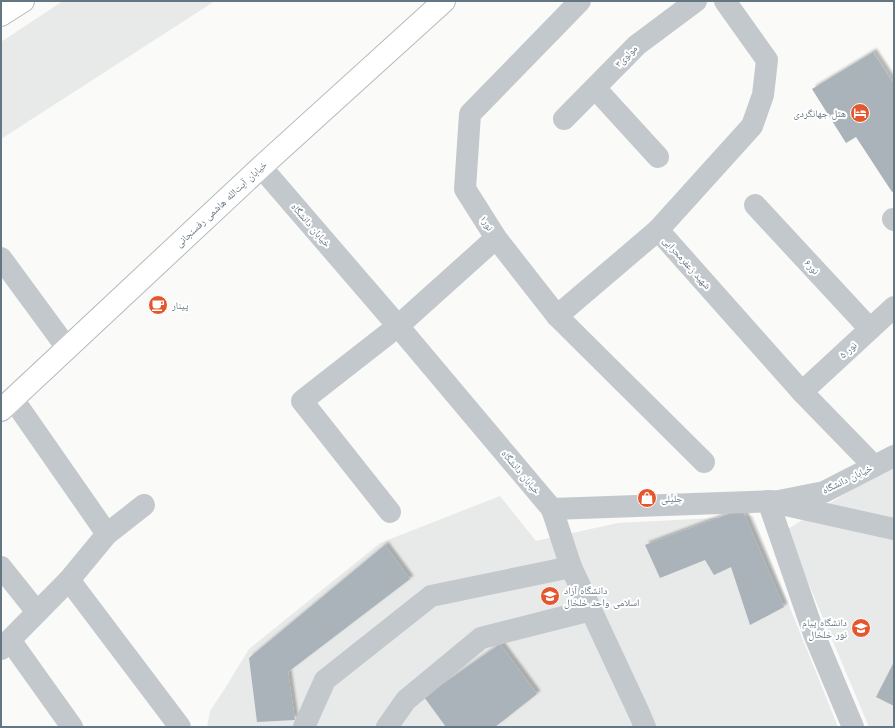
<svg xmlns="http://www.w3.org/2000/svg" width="895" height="728" viewBox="0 0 895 728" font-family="'Work Sans','Noto Naskh Arabic',sans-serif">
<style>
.built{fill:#e8e9e9}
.building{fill:#aab3b9;filter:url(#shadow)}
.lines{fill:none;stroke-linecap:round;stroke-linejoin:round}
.major-casing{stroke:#b5babe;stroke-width:24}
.minor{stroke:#c3c8cc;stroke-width:22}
.major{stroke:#fff;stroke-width:22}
.labels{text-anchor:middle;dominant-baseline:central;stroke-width:4;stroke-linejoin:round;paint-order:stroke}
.street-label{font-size:10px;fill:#657683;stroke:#fff}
.poi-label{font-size:10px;fill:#657683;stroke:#fff;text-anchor:start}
</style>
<defs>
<filter id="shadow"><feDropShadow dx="3.5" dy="-3.5" stdDeviation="1" flood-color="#0004"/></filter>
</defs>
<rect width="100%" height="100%" fill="#fafaf8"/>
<g class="built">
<polygon points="63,1 215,1 1,139 1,42"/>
<polygon points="894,464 894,727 869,727 786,530"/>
<polygon points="500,496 536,541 618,523 753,516 838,727 207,727 210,711 224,690 249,649 380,543"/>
</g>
<g class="building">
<polygon points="873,52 894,84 894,191 892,192 856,137 846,143 812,89"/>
<polygon points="742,509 784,607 750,625 731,567 714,575 705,560 660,578 645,545"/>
<polygon points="385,545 410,579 288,672 295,720 257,722 249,658"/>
<polygon points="500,644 537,694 495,727 446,727 424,697"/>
<polygon points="894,662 894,706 876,697"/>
</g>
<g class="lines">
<defs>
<g id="major">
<polyline points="1,15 23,1"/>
<polyline points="1,410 261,167 444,1"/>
</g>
</defs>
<use href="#major" class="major-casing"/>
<g class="minor">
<polyline points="580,1 470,114 465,189 496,238 557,316 704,462"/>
<polyline points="725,1 767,60 763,95 752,126 658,230 802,392 874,466"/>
<polyline points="595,88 658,157"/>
<polyline points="564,119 637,45 696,1"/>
<polyline points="261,167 398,326 552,509 779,501 824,492 894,456"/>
<polyline points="755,205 870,329"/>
<polyline points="893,219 894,220"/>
<polyline points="1,258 67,348"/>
<polyline points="557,316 658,230"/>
<polyline points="802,392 894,307"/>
<polyline points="13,399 107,534"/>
<polyline points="768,501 814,634 853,727"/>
<polyline points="781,504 894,529"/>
<polyline points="552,509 571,567 639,713 645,727"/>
<polyline points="390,512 302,401 398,326 496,238"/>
<polyline points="1,567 37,612"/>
<polyline points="69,580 180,727"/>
<polyline points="10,640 72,727"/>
<polyline points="1,649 69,580 107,534 144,505"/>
<polyline points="304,727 325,680 431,596 571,567"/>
<polyline points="387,727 406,700 481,638 591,610"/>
</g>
<use href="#major" class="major"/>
</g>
<defs>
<symbol id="hotel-disc" viewBox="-11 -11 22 22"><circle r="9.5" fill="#e4572e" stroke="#fff"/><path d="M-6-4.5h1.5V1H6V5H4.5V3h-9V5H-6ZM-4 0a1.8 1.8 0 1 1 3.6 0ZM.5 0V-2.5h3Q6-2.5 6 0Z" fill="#fff"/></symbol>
<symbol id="cafe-disc" viewBox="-11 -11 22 22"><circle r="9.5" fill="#e4572e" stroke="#fff"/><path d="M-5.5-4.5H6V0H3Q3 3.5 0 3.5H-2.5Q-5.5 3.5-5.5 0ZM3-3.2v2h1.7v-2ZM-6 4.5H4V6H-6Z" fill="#fff"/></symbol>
<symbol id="shop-disc" viewBox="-11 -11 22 22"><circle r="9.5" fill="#e4572e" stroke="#fff"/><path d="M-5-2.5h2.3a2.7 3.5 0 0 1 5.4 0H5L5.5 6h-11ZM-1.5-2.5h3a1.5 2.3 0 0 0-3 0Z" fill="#fff"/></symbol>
<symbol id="university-disc" viewBox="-11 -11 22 22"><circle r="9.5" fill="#e4572e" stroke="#fff"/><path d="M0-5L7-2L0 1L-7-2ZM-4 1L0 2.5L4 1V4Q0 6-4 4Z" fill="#fff"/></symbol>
</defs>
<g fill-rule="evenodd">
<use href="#hotel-disc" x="849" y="102" width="22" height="22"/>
<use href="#cafe-disc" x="147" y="294" width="22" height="22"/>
<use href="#shop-disc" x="636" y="487" width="22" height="22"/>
<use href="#university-disc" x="539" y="585" width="22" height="22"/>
<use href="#university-disc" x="850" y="617" width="22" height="22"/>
</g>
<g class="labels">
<g class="street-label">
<text transform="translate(626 56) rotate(-45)">مولوی۳</text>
<text transform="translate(221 204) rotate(-43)">خیابان آیت‌الله هاشمی رفسنجانی</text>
<text transform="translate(487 223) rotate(58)">نور۱</text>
<text transform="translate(311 225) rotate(49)">خیابان دانشگاه</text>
<text transform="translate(687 263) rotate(48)">شهید زعفرمحرابی</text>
<text transform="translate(812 267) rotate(47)">نور۶</text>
<text transform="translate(848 350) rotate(-43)">نور ۵</text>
<text transform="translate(521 472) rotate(50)">خیابان دانشگاه</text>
<text transform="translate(847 479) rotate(-26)">خیابان دانشگاه</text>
</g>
<g class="poi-label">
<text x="846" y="113" text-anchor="end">هتل جهانگردی</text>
<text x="172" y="305">پینار</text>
<text x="661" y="498">جلیلی</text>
<text x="564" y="590">دانشگاه آزاد<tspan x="564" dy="12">اسلامی واحد خلخال</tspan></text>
<text x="847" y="622" text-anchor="end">دانشگاه پیام<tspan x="847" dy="12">نور خلخال</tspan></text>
</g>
</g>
<rect width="895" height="728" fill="none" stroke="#657683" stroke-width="4"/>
</svg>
